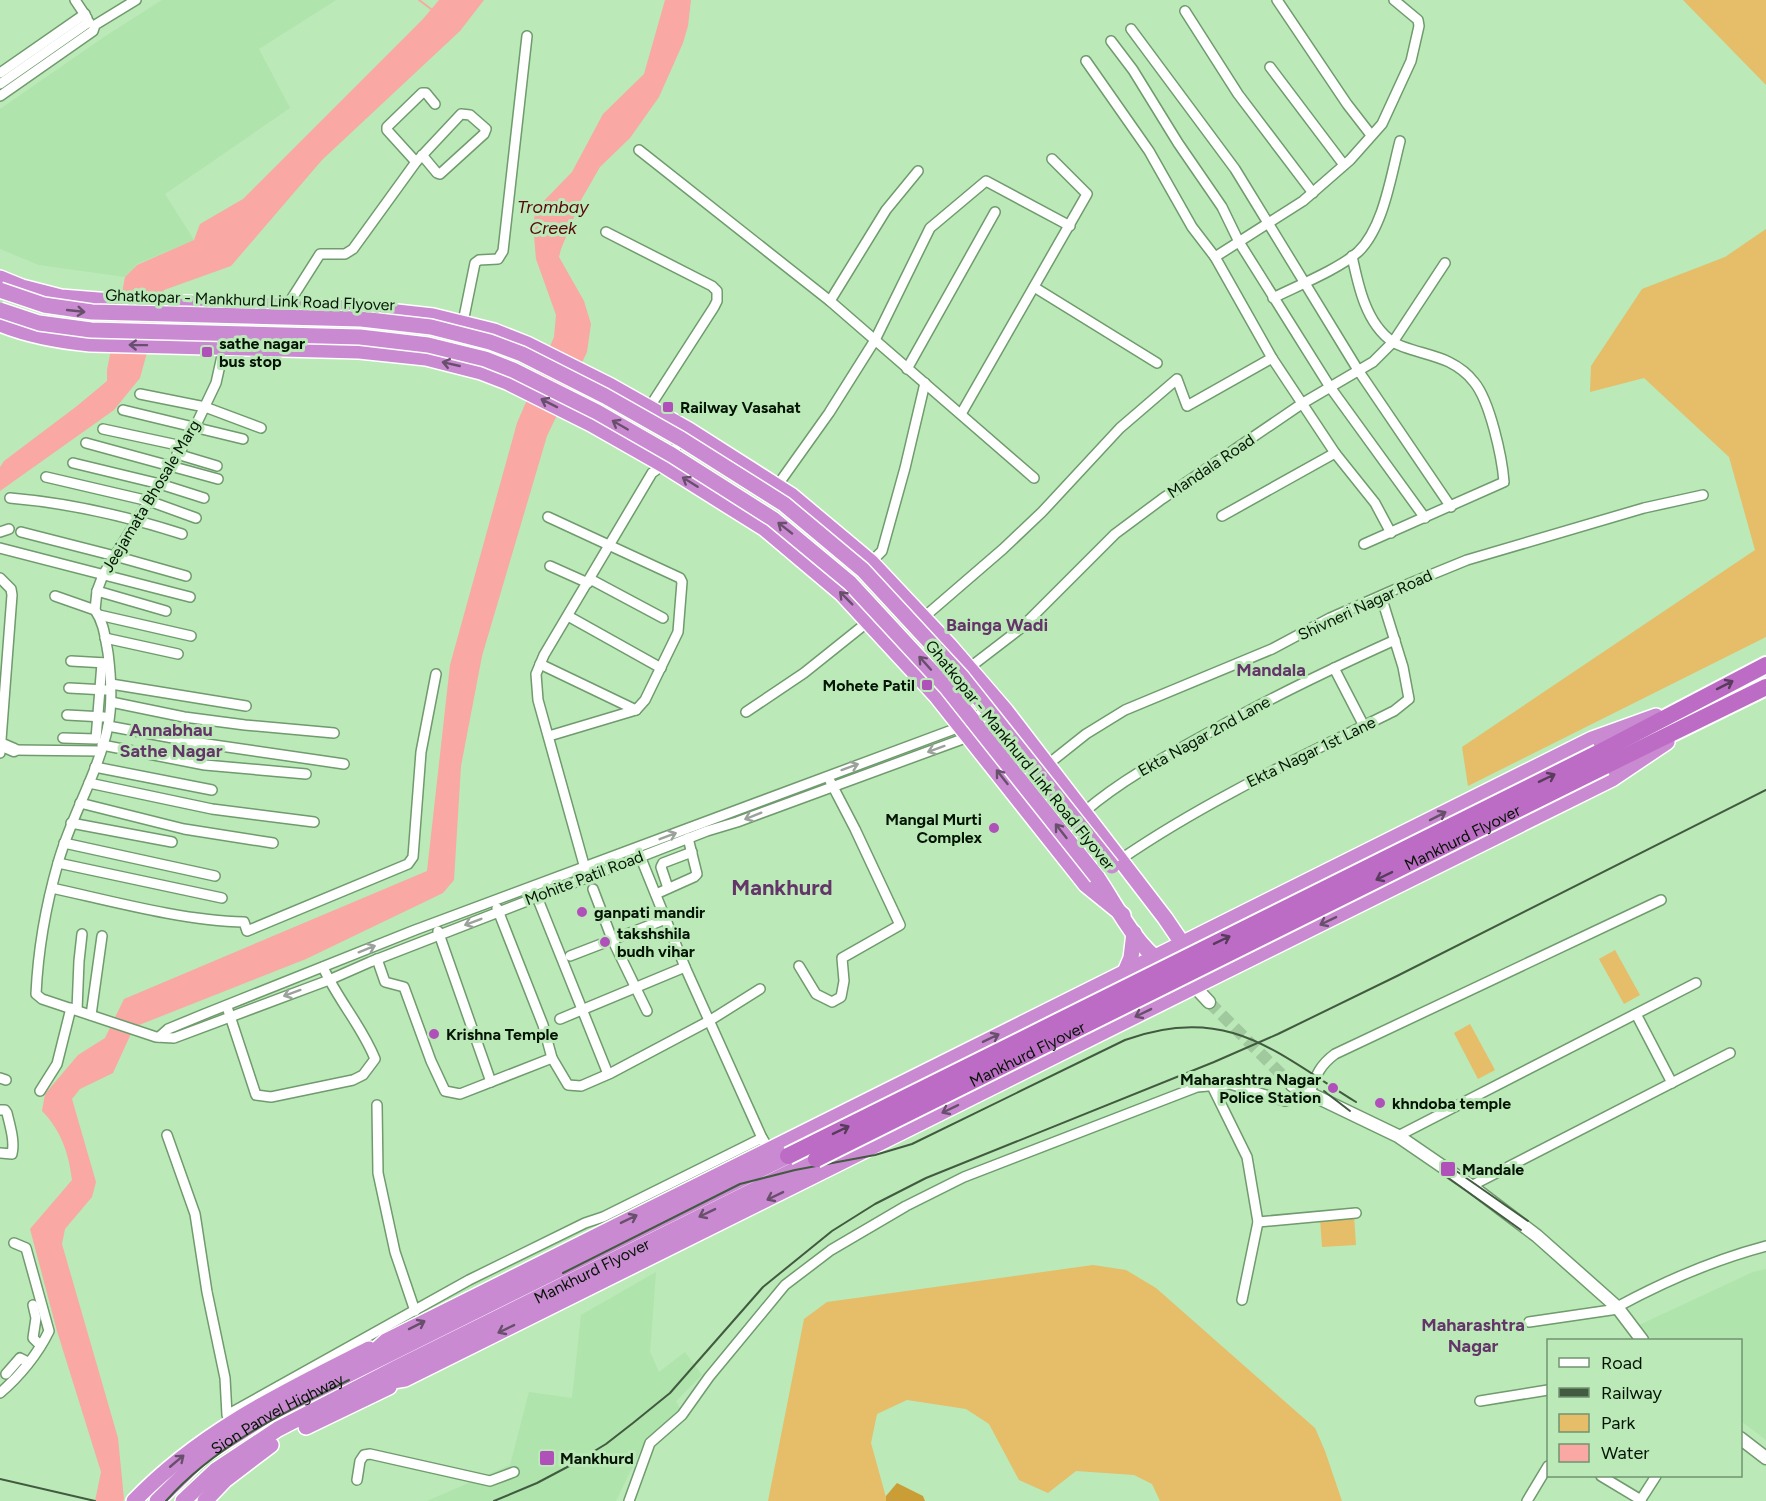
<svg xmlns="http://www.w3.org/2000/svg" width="1766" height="1501" viewBox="0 0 1766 1501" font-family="Figtree,sans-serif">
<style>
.built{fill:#afe4ac}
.green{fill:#e6bd69}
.forest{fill:#cb9d36}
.water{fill:#f9a8a3}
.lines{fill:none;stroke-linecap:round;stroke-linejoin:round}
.stream{stroke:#f9a8a3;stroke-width:2}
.tertiary-tunnel{stroke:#a0c99d;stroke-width:12;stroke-dasharray:12 6;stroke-linecap:butt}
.minor-casing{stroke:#6f9b6d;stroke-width:12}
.tertiary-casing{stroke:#6f9b6d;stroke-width:15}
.trunk-casing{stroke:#fff;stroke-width:18}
.motorway-casing{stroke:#fff;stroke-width:20}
.minor{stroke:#fff;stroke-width:9}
.tertiary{stroke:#fff;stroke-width:12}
.trunk{stroke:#ca8ad2;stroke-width:15}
.motorway{stroke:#bd6cc6;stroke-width:16}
.rail{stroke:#415a40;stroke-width:2}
.trunk-bridge-casing{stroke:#fff;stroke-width:18;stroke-linecap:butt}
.motorway-bridge-casing{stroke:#fff;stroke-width:20;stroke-linecap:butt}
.trunk-bridge{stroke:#ca8ad2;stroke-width:15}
.motorway-bridge{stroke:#bd6cc6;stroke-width:16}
.oneway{stroke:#68506c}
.oneway2{stroke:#583c5c}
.oneway3{stroke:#9ba19b}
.poi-dot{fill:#b051ba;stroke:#bbe9b8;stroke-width:2}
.labels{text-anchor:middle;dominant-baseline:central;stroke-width:6;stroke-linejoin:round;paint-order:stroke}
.street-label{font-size:16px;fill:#051505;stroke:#bbe9b8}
.poi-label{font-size:16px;font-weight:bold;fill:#051505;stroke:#bbe9b8;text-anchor:start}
.water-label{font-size:18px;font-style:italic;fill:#59060e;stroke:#bbe9b8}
.neighbourhood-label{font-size:18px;font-weight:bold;fill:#643569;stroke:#bbe9b8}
.district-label{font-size:22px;font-weight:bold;fill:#643569;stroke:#bbe9b8}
</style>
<rect width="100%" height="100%" fill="#bbe9b8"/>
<g class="built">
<polygon points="162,0 336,0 259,49 290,108 165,194 194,240 137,264 125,277 39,265 0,249 0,109 104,37"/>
<polygon points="1766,1269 1766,1440 1741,1421 1740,1340 1653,1340 1637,1326 1753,1272"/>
<polygon points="656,1272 650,1352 659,1372 685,1352 702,1375 676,1401 681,1411 644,1443 616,1501 427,1501 510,1465 529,1392 572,1398 581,1315"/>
</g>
<g class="green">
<polygon points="1683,0 1766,0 1766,85"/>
<polygon points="1766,229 1766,637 1468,786 1462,747 1755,550 1729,457 1644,378 1590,392 1591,366 1642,289 1725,257"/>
<polygon points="1615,950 1640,995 1624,1004 1599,959"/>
<polygon points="1470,1024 1495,1070 1478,1079 1454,1033"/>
<polygon points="1354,1216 1356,1245 1322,1247 1320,1218"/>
<polygon points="1093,1265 1126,1270 1156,1288 1315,1428 1325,1451 1342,1501 1160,1501 1152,1484 1134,1475 1076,1471 1048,1493 1019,1480 989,1424 966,1409 907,1400 877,1414 871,1443 887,1501 768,1501 804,1319 827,1302"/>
</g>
<polygon class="forest" points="897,1483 923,1496 925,1501 886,1501 886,1496"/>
<g class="water">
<polygon points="439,0 484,0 460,31 322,160 231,266 164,290 140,378 114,410 0,491 0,467 4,461 77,406 107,381 107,370 125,277 137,265 194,240 200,224 243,199 423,19"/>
<path d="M665,0h26l-3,26 -5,17 -24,54 -29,41 -30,29 -19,33 -20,49 -2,8 25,44 7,23 -4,28 -40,84 -65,220 -21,110 -7,114 -11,13 -137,66 -172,68 -21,46 -33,16 -8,10 24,83 -4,15 -27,32 -3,15 56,194 6,61 -1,2h-28l6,-29 -44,-141 -27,-102 42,-49c-3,-26 -11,-50 -30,-69l3,-17 33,-39 27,-17 19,-39 303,-128 23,-206 67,-242 37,-86 2,-22 -20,-56 -3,-35 3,-15 36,-37 31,-58 41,-40z"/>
</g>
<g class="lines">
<polyline class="stream" points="419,0 431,9"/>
<polyline class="tertiary-tunnel" points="1209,1002 1292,1085"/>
<defs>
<g id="minor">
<polyline points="75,0 87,18"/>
<polyline points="1277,0 1347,104 1371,135"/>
<polyline points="1185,11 1238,94 1313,193"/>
<polyline points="1131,29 1235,169 1358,370 1451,507"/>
<polyline points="1111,41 1133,70 1178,143 1222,207 1239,242 1330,387 1425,518"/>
<polyline points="1086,61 1149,151 1192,227 1215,257 1272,358 1335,453 1375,503 1391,533"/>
<polyline points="1270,67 1344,165"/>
<polyline points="0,73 85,14"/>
<polyline points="0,84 89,22"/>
<polyline points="0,96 83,38 93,31 95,25 136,0"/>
<polyline points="639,150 830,301 1034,478"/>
<polyline points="416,162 387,130 387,127 422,93 426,93 435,104"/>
<polyline points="606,232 712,286 717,291 717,301 714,307 649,408"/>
<path d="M1352,256c6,29 14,68 41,86 12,8 40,12 56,20 8,4 19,12 25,20 16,19 28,75 30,100l-140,62"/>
<polyline points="1215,257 1303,201 1350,160 1382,124 1411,61 1419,26 1418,20 1394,0"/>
<polyline points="1034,287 1157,363"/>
<path d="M1273,298c24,-12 66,-29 85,-46 26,-25 33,-77 42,-111"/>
<polyline points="830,301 886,210 918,171"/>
<polyline points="287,306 320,254 345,254 353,249 416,162 461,114 470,115 486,129 484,134 440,174 437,173 422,155"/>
<polyline points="463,322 475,263 479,260 498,259 503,251 527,36"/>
<path d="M224,347l-8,36 -21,44 -92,148 -6,16 -2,19c9,13 10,27 13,43 3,24 5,49 0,73 -10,48 -37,90 -50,137 -12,42 -20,88 -22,131l6,5 114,38 18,1 155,-58 41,-18 337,-131 30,-9 231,-85 31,-21"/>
<polyline points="907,369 995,212"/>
<polyline points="140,394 205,407 261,428"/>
<polyline points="123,410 243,439"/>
<polyline points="961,414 1087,194 1052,159"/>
<polyline points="103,429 182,446"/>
<polyline points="86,443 218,479"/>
<polyline points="177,454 217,466"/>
<polyline points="73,463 160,484 204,498"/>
<polyline points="46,477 149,501 196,518"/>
<polyline points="777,486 829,413 875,340 930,228 986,181 1070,226"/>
<path d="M10,498c59,5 116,18 172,36"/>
<polyline points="1222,516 1335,453"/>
<polyline points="548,517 680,578 682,582 678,632 645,700 636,710 549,736"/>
<polyline points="0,532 9,529"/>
<polyline points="21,532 115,556 186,576"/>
<polyline points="0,548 190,597"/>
<polyline points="871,562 882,551 905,468 925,383"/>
<polyline points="550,566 588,583"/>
<polyline points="0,578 11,589 12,595 0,753"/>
<polyline points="590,579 663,618"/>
<polyline points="97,591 166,611"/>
<polyline points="55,596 95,610"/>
<polyline points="99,615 191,636"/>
<polyline points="568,616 661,668"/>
<polyline points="923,618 1003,549 1042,512 1120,428 1177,379 1187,406 1272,358"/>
<polyline points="105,638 178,654"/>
<polyline points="71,661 106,663"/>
<polyline points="540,664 636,710"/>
<polyline points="969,668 1021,628 1115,534 1162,499 1303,403 1373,362 1393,342 1445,263"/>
<polyline points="1334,668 1364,726"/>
<polyline points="111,684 246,706"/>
<polyline points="69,688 106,690"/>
<polyline points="111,702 184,717 245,725 334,733"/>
<polyline points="746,712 804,673 869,621"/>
<polyline points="67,715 104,717"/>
<polyline points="108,726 200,743 344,764"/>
<polyline points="63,738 96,739 102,663"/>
<polyline points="102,745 205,765 306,774"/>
<polyline points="14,750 100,751"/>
<polyline points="1047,765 1086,734 1125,710 1272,649 1330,618 1396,589 1467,560 1644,508 1703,495"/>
<polyline points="95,767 212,790"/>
<polyline points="89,783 212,809 314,822"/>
<polyline points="80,803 184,829 273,843"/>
<path d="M1084,812c41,-35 88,-59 135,-85 57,-32 116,-60 176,-87"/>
<polyline points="71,823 172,842"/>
<polyline points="64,843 215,876"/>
<polyline points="638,851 685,967 762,1138"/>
<path d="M1121,859c86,-59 180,-102 273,-148l15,-12 -6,-32 -22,-71"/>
<polyline points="58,863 222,898"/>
<polyline points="586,872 538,700 536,674 544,655 652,473 663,465 683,438"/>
<path d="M52,888c59,13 132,33 192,34l3,9 161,-67 5,-7 8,-105 15,-78"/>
<polyline points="668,888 661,867 663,863 692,852"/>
<polyline points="593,889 612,939 647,1011"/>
<polyline points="656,894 694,877 697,874 688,838"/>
<polyline points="537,897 608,1074"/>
<polyline points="497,908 543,1025 552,1058 568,1085 581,1086 611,1073 709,1021 760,989"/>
<polyline points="438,931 491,1082"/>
<polyline points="570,956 666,919"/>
<polyline points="377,959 385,982 404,987 431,1061 445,1091 460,1094 552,1058"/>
<polyline points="799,966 816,994 832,1002 841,997 844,981 842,958 900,925 855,829 830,781"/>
<polyline points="77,1010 79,961 82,934"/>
<path d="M228,1010l28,85 15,2 82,-17 10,-5 12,-16c-13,-33 -38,-60 -52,-92"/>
<polyline points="1636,1014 1672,1083"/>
<polyline points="91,1015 102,936"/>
<polyline points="560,1019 685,967"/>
<polyline points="159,1037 168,1029 202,1015 415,930 960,727 990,708"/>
<polyline points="0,1078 6,1080"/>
<polyline points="1212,1086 1247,1157 1258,1222 1242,1300"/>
<polyline points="40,1091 57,1064 71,1008"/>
<polyline points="377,1105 378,1173 395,1252 415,1311"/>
<path d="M0,1110h5l2,3c3,13 8,28 5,41l-12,-1"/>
<polyline points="167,1135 195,1214 207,1292 225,1378 227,1415 469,1280 585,1223 603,1217 762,1138 769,1149"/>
<polyline points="1398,1136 1696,983"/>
<polyline points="1471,1186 1730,1053"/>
<polyline points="1258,1222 1356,1213"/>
<polyline points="33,1305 36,1318 33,1338 40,1345"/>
<path d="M1617,1307c48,-26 96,-47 149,-61"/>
<polyline points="1529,1322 1618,1309"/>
<polyline points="6,1374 20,1358 28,1362"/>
<path d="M0,1393c19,-16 38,-39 49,-62l-23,-83 -12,-5"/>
<polyline points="1480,1401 1548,1390"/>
<polyline points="1601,1476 1641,1500"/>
<polyline points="357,1480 360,1461 364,1455 370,1454 490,1481 514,1472"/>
<path d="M629,1501l21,-58 32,-28 27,-38 76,-92 46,-35 75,-44 58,-29 233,-90 33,-3 55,17 25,-8c6,-18 10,-28 25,-39l326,-154"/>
<polyline points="1527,1501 1548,1466"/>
<polyline points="1640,1501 1656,1476"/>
</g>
<g id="tertiary">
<polyline points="0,744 14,750"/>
<polyline points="1195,987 1209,1002"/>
<polyline points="1292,1085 1398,1136 1471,1186 1537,1236 1617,1307 1642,1340"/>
<polyline points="1740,1438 1766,1458"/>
</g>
<g id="trunk">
<polyline points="0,278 22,287 61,297 111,301 361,308 433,316 494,331 527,344 611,386 689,430 791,495 871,562 950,646 1006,711 1165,918 1182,943 1185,952"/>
<path d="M0,324c29,12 59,17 90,20l269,7 67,7 55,14 26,10 84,42 72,41 102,64 76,64 96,104 149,188 37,30"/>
<path d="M1097,877c19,28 37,66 64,85"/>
<polyline points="1125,972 1131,958 1134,933"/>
<polyline points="353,1371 386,1341 1592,739 1656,716"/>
<polyline points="362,1386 405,1379 1612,779 1667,742"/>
<polyline points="306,1427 389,1387"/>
<path d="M134,1501c67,-70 150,-109 235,-152"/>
<path id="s1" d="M157,1501l46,-45 66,-42 519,-258"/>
<path id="s2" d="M183,1501l33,-31 62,-41 120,-62 418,-208"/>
<polyline points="205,1501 225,1480 271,1445"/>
</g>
<g id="motorway">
<polyline points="1598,753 1766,665"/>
<polyline points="1605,766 1766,687"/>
</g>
</defs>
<use href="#minor" class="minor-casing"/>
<use href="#tertiary" class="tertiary-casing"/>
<use href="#trunk" class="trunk-casing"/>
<use href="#motorway" class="motorway-casing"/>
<use href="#minor" class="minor"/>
<use href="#tertiary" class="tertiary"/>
<use href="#trunk" class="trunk"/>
<use href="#motorway" class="motorway"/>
<g class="rail">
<polyline points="1324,1091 1350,1111"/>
<polyline points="1452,1168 1528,1221"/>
<polyline points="1447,1177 1521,1230"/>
<path d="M563,1273l177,-89 55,-14 80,-15 37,-11 213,-104c102,-37 150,12 231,62"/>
<polyline points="0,1479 95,1501"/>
<path d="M166,1501c50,-56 117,-88 183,-121"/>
<polyline points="494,1501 537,1483 573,1464 606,1444 633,1423 670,1393 763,1287 832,1231 875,1204 926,1178 1214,1062 1278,1034 1397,976 1766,790"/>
</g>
<defs>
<g id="trunk-bridge">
<polyline points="0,290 44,305 92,312 361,319 431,327 490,342 522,354 605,396 681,439 784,504 863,570 961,676 1112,866"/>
<polyline points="0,310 39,323 91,330 360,337 428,345 485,359 513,370 597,412 672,455 773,519 850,583 947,688 1097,877"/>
</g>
<g id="motorway-bridge">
<polyline points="788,1156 1598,753"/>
<path id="s3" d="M816,1159l789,-393"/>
</g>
</defs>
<use href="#trunk-bridge" class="trunk-bridge-casing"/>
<use href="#motorway-bridge" class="motorway-bridge-casing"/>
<use href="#trunk-bridge" class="trunk-bridge"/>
<use href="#motorway-bridge" class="motorway-bridge"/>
</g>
<defs><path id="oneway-shaft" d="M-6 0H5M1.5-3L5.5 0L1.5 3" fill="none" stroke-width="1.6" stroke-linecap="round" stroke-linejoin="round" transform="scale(1.5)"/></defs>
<g class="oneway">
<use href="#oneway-shaft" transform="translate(76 311) rotate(6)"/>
<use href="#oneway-shaft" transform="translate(138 345) rotate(-179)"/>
<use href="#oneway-shaft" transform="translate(451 364) rotate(-167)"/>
<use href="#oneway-shaft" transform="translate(549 403) rotate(-153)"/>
<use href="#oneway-shaft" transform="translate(620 425) rotate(-150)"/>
<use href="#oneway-shaft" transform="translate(690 482) rotate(-148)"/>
<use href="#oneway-shaft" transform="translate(785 528) rotate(-142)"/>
<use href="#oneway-shaft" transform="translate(846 598) rotate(-135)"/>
<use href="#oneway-shaft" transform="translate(925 663) rotate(-132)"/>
<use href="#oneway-shaft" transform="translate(1002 777) rotate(-128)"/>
<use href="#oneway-shaft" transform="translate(1438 816) rotate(-27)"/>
<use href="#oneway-shaft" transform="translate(1061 831) rotate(-128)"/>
<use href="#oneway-shaft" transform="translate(1328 921) rotate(154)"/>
<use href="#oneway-shaft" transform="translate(1143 1013) rotate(154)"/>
<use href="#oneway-shaft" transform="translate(991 1038) rotate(-26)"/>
<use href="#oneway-shaft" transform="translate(950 1109) rotate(154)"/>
<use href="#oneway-shaft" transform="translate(775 1196) rotate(154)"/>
<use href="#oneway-shaft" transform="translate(707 1213) rotate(154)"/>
<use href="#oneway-shaft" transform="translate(629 1219) rotate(-26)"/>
<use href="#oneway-shaft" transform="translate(417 1325) rotate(-27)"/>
<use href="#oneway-shaft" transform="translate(506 1329) rotate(154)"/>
<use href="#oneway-shaft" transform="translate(177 1461) rotate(-40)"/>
</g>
<g class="oneway2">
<use href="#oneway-shaft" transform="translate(1725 685) rotate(-27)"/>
<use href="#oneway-shaft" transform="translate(1547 778) rotate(-26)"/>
<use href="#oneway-shaft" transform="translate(1384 876) rotate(154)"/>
<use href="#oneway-shaft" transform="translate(1222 940) rotate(-26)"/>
<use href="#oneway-shaft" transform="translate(841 1130) rotate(-26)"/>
</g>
<g class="oneway3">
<use href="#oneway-shaft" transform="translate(936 749) rotate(160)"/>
<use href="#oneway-shaft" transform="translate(850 767) rotate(-20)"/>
<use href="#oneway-shaft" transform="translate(753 816) rotate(158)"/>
<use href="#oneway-shaft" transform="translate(668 836) rotate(-21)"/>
<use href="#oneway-shaft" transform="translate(473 922) rotate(159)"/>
<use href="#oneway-shaft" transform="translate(367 949) rotate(-22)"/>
<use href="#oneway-shaft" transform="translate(292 993) rotate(160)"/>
</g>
<g class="poi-dot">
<rect x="201" y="346" width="12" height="12" rx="3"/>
<rect x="662" y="401" width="12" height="12" rx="3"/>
<rect x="921" y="679" width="12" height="12" rx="3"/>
<circle cx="994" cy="828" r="6"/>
<circle cx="582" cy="912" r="6"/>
<circle cx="605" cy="942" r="6"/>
<circle cx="434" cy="1034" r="6"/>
<circle cx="1333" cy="1088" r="6"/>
<circle cx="1380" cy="1103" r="6"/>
<rect x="1440" y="1161" width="16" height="16" rx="3"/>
<rect x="539" y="1450" width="16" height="16" rx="3"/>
</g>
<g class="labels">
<g class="street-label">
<text transform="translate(250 300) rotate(2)">Ghatkopar - Mankhurd Link Road Flyover</text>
<text transform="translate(1211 466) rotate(-34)">Mandala Road</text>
<text transform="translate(151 496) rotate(-59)">Jeejamata Bhosale Marg</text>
<text transform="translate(1365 605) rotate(-25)">Shivneri Nagar Road</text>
<text transform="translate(1204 736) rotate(-29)">Ekta Nagar 2nd Lane</text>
<text transform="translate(1311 752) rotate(-26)">Ekta Nagar 1st Lane</text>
<text transform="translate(1020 755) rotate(51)">Ghatkopar - Mankhurd Link Road Flyover</text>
<text stroke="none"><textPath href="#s3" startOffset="722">Mankhurd Flyover</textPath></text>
<text transform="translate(584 878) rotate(-21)">Mohite Patil Road</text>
<text stroke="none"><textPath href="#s3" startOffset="236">Mankhurd Flyover</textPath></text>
<text stroke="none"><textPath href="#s2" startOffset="471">Mankhurd Flyover</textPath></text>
<text stroke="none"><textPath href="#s1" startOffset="150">Sion Panvel Highway</textPath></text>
</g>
<g class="poi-label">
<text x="219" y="343">sathe nagar<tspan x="219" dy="18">bus stop</tspan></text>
<text x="680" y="407">Railway Vasahat</text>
<text x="915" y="685" text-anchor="end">Mohete Patil</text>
<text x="982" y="819" text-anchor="end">Mangal Murti<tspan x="982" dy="18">Complex</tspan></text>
<text x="594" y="912">ganpati mandir</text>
<text x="617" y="933">takshshila<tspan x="617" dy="18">budh vihar</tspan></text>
<text x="446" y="1034">Krishna Temple</text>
<text x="1321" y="1079" text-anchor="end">Maharashtra Nagar<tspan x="1321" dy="18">Police Station</tspan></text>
<text x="1392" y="1103">khndoba temple</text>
<text x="1462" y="1169">Mandale</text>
<text x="560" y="1458">Mankhurd</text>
</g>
<g class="water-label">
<text x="553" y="207">Trombay<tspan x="553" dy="21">Creek</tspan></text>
</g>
<g class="neighbourhood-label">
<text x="997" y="625">Bainga Wadi</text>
<text x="1271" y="670">Mandala</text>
<text x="171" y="730">Annabhau<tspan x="171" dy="21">Sathe Nagar</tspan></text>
<text x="1473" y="1325">Maharashtra<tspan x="1473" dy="21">Nagar</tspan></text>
</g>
<g class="district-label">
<text x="782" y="887">Mankhurd</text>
</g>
</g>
<rect x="1547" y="1339" width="195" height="138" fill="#bbe9b8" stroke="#729470" stroke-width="1.5"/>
<rect x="1559" y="1358" width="30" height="9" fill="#ffffff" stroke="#729470" stroke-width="1.5"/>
<text x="1601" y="1369" font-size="18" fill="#051505">Road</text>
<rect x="1559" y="1388" width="30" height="9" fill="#415a40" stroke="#729470" stroke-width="1.5"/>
<text x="1601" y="1399" font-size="18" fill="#051505">Railway</text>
<rect x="1559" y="1414" width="30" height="18" fill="#e6bd69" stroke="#729470" stroke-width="1.5"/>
<text x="1601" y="1429" font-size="18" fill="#051505">Park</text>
<rect x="1559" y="1444" width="30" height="18" fill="#f9a8a3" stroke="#729470" stroke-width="1.5"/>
<text x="1601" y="1459" font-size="18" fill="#051505">Water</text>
</svg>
